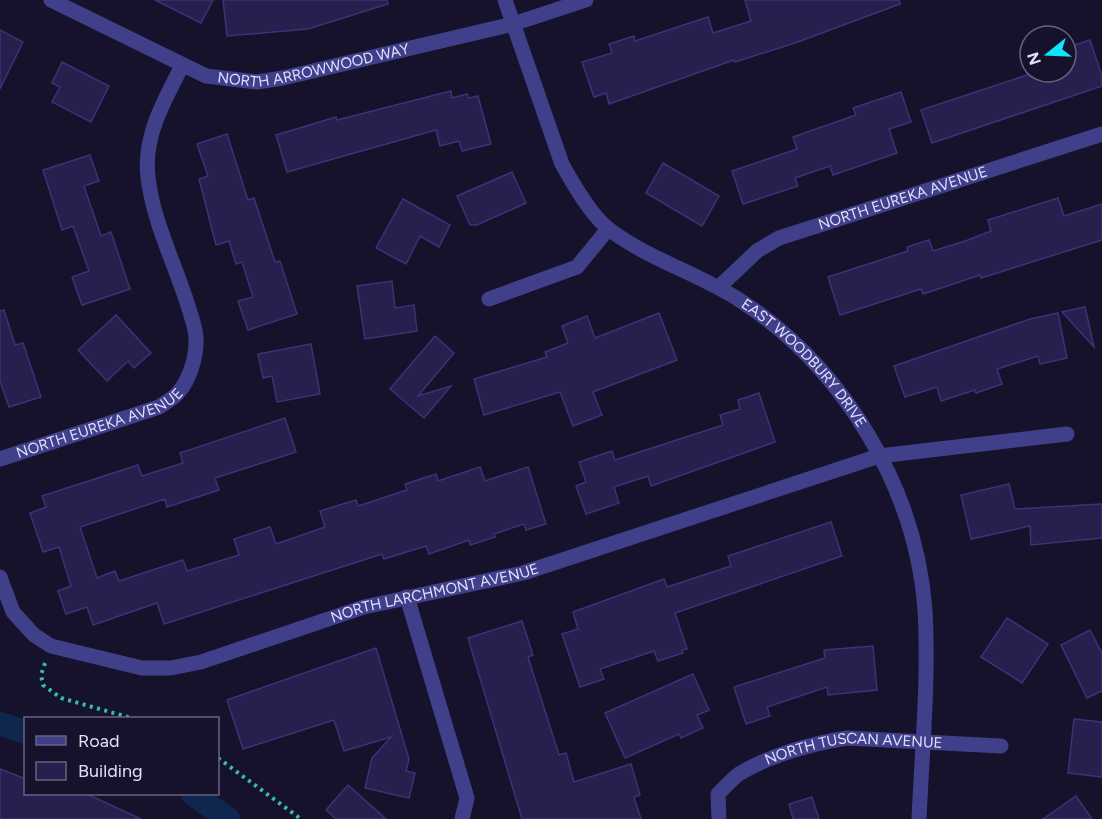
<svg xmlns="http://www.w3.org/2000/svg" width="1102" height="819" viewBox="0 0 1102 819" font-family="Figtree,sans-serif">
<style>
.lines{fill:none;stroke-linecap:round;stroke-linejoin:round}
.canal{stroke:#0f274f;stroke-width:24}
.building{fill:#271f4d;stroke:#3e3178;stroke-width:1.5}
.path{stroke:#34bdb2;stroke-width:4;stroke-dasharray:3 4.5;stroke-linecap:butt}
.minor{stroke:#403f8a;stroke-width:15}
.labels{text-anchor:middle;dominant-baseline:central;stroke-width:5;stroke-linejoin:round;paint-order:stroke}
.street-label{font-size:15px;fill:#e2dffe;stroke:#16122c}
</style>
<rect width="100%" height="100%" fill="#16122c"/>
<g class="lines">
<g class="canal">
<polyline points="0,724 26,732"/>
<polyline points="193,794 228,819"/>
</g>
</g>
<g class="building">
<polygon points="155,0 213,0 201,23"/>
<polygon points="223,0 387,0 388,4 308,29 227,36"/>
<polygon points="745,0 899,0 900,4 795,43 735,62 734,60 609,104 606,93 594,97 582,62 612,53 609,44 634,36 635,41 708,17 713,33 751,21"/>
<polygon points="0,30 23,42 0,89"/>
<polygon points="1090,40 1102,76 1102,86 932,143 921,110 1036,72 1066,72 1066,60 1071,58 1068,47"/>
<polygon points="62,62 109,86 91,122 52,102 60,87 52,83"/>
<polygon points="451,91 452,98 467,94 469,98 478,96 491,144 462,151 459,141 440,146 436,130 287,172 276,135 336,117 337,120"/>
<polygon points="901,92 911,122 889,129 897,153 833,175 830,166 795,178 798,186 743,204 732,171 797,149 793,137 856,115 853,108"/>
<polygon points="227,134 248,200 254,198 275,262 280,261 297,314 248,330 238,301 253,297 242,262 236,264 229,241 216,245 199,179 208,176 197,144"/>
<polygon points="90,155 99,181 84,186 101,236 111,232 130,289 82,305 72,277 89,271 73,226 62,230 43,170"/>
<polygon points="663,163 719,196 702,226 646,193"/>
<polygon points="512,172 526,203 477,225 470,225 457,196"/>
<polygon points="1058,198 1064,216 1102,204 1102,240 981,278 980,275 923,294 921,289 840,315 828,277 908,251 907,247 929,240 933,251 968,240 991,231 988,220"/>
<polygon points="403,199 450,225 439,247 420,236 406,264 376,248"/>
<polygon points="392,281 395,308 414,305 417,331 365,339 357,286"/>
<polygon points="1085,307 1094,347 1062,312"/>
<polygon points="4,310 15,345 23,343 41,397 9,407 0,381 0,311"/>
<polygon points="659,313 677,360 593,392 602,415 573,426 560,392 484,415 474,379 547,357 545,352 568,343 562,326 587,316 595,338"/>
<polygon points="1058,313 1067,358 1040,364 1038,356 997,369 1002,384 976,393 975,390 941,401 937,387 905,397 894,366 1030,319"/>
<polygon points="116,315 151,353 134,368 128,361 107,381 78,350"/>
<polygon points="435,336 454,353 418,396 451,386 424,418 390,389"/>
<polygon points="311,344 320,394 277,402 272,376 263,378 258,354"/>
<polygon points="759,393 775,442 651,486 648,476 614,487 619,503 586,514 576,486 586,482 579,462 612,451 615,460 723,425 720,415 740,409 738,400"/>
<polygon points="285,418 296,452 215,478 219,490 167,507 165,499 80,527 97,578 115,571 119,581 183,560 187,571 239,555 234,539 270,527 276,544 325,527 320,511 356,500 358,506 407,490 405,484 436,474 438,481 480,467 485,481 528,467 546,524 526,530 524,524 494,534 495,537 470,545 469,540 429,554 426,546 384,559 382,554 164,624 157,603 93,625 87,607 66,614 58,591 71,586 59,547 43,552 30,513 46,507 42,496 138,465 142,476 183,463 180,453"/>
<polygon points="1009,484 1015,509 1102,504 1102,538 1031,545 1030,526 971,539 961,495"/>
<polygon points="831,522 842,556 675,613 687,649 682,650 683,653 658,661 654,651 600,669 604,679 580,687 562,634 578,629 573,612 664,579 667,587 731,566 728,556"/>
<polygon points="1007,618 1048,644 1022,683 981,657"/>
<polygon points="522,621 533,655 528,657 559,755 566,753 574,782 631,764 640,795 634,797 641,819 522,819 468,638"/>
<polygon points="1090,630 1102,653 1102,691 1087,698 1061,645"/>
<polygon points="873,646 877,690 828,695 827,687 767,707 770,716 746,724 734,687 825,658 824,650"/>
<polygon points="376,648 409,759 406,771 415,773 409,798 365,788 372,758 391,737 344,751 334,720 243,749 227,700"/>
<polygon points="693,674 709,710 697,715 703,728 681,738 679,734 625,758 605,713"/>
<polygon points="1074,719 1102,722 1102,777 1068,773"/>
<polygon points="0,769 26,779 26,794 87,794 141,819 0,819"/>
<polygon points="348,785 386,819 336,819 326,810"/>
<polygon points="1076,796 1092,819 1043,819"/>
<polygon points="812,797 819,819 793,819 789,804"/>
</g>
<g class="lines">
<g class="path">
<polyline points="45,663 41,675 43,685 61,698 131,718"/>
<polyline points="218,758 301,819"/>
</g>
<g class="minor">
<path id="s1" d="M51,0l155,76 51,6 26,-4 230,-54 73,-24"/>
<path id="s2" d="M505,0l57,164c11,20 30,53 48,66 40,30 90,44 131,71 103,67 175,187 184,309 4,69 -3,140 -6,209"/>
<path id="s3" d="M719,287l38,-36 22,-13 323,-104"/>
<polyline points="489,299 577,267 608,229"/>
<path id="s4" d="M0,459l159,-52c6,-4 13,-8 18,-13 14,-15 22,-44 18,-64 -12,-52 -41,-100 -47,-153 -5,-40 16,-76 34,-111"/>
<path id="s5" d="M0,577l13,35 21,23 17,11 91,22h29l30,-6 163,-55 159,-34 356,-117 188,-22"/>
<polyline points="407,597 467,798 462,819"/>
<path id="s6" d="M719,819l-1,-25c7,-7 14,-15 21,-20 28,-18 75,-31 108,-36l154,8"/>
</g>
</g>
<g class="labels">
<g class="street-label">
<text stroke="none"><textPath href="#s1" startOffset="282">NORTH ARROWWOOD WAY</textPath></text>
<text stroke="none"><textPath href="#s3" startOffset="208">NORTH EUREKA AVENUE</textPath></text>
<text stroke="none"><textPath href="#s2" startOffset="494">EAST WOODBURY DRIVE</textPath></text>
<text stroke="none"><textPath href="#s4" startOffset="106">NORTH EUREKA AVENUE</textPath></text>
<text stroke="none"><textPath href="#s5" startOffset="486">NORTH LARCHMONT AVENUE</textPath></text>
<text stroke="none"><textPath href="#s6" startOffset="174">NORTH TUSCAN AVENUE</textPath></text>
</g>
</g>
<rect x="24" y="717" width="195" height="78" fill="#16122c" stroke="#686480" stroke-width="1.5"/>
<rect x="36" y="736" width="30" height="9" fill="#403f8a" stroke="#686480" stroke-width="1.5"/>
<text x="78" y="747" font-size="18" fill="#e2dffe">Road</text>
<rect x="36" y="762" width="30" height="18" fill="#271f4d" stroke="#686480" stroke-width="1.5"/>
<text x="78" y="777" font-size="18" fill="#e2dffe">Building</text>
<g transform="translate(1048 54) rotate(252)"><circle r="28" fill="#16122c" stroke="#686480" stroke-width="1.5"/>
<path d="M0-4.5L10 22L0 15L-10 22Z" fill="#0fe6f9"/>
<text y="-9" font-size="16" font-weight="bold" text-anchor="middle" fill="#e2dffe">N</text>
</g>
</svg>
